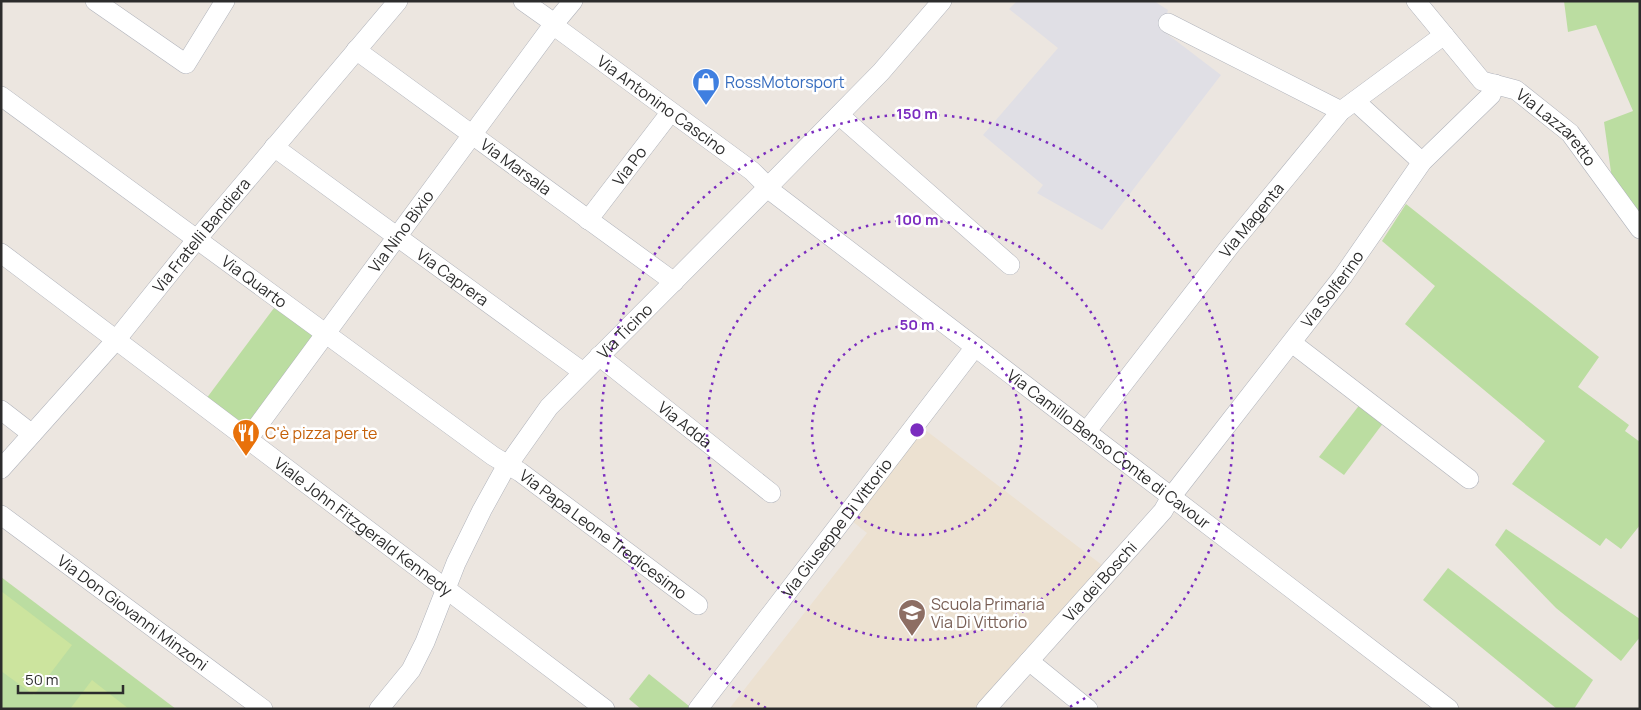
<svg xmlns="http://www.w3.org/2000/svg" width="1641" height="710" viewBox="0 0 1641 710" font-family="Manrope,sans-serif">
<style>
.industrial{fill:#e0dfe5}
.education{fill:#ece1d1}
.green{fill:#bbdda1}
.pitch{fill:#cce49e}
.lines{fill:none;stroke-linecap:round;stroke-linejoin:round}
.minor-casing{stroke:#b0b3bb;stroke-width:20}
.minor{stroke:#fff;stroke-width:19}
.ring{fill:none;stroke:#7b2cbf;stroke-width:2.5;stroke-dasharray:2.5 5}
.labels{text-anchor:middle;dominant-baseline:central;stroke-width:5;stroke-linejoin:round;paint-order:stroke}
.shop-label{font-size:16px;fill:#366cbe;stroke:#fff;text-anchor:start}
.street-label{font-size:16px;fill:#2c2c2c;stroke:#fff}
.food-label{font-size:16px;fill:#c56008;stroke:#fff;text-anchor:start}
.education-label{font-size:16px;fill:#785e54;stroke:#fff;text-anchor:start}
.centre{fill:#7b2cbf;stroke:#fff;stroke-width:2.5}
.ring-label{font-size:15px;text-anchor:middle;font-weight:bold;fill:#7b2cbf;stroke:#fff;stroke-width:5;stroke-linejoin:round;paint-order:stroke}
</style>
<rect width="100%" height="100%" fill="#ece6e0"/>
<polygon class="industrial" points="1017,1 1154,1 1168,10 1162,30 1221,75 1102,230 1037,193 1043,185 983,135 1058,48 1009,9"/>
<polygon class="education" points="924,429 1102,565 974,709 729,709 867,533 852,521"/>
<g class="green">
<polygon points="1564,1 1640,1 1640,219 1612,179 1604,122 1633,111 1596,25 1568,32"/>
<polygon points="1406,204 1599,357 1578,387 1629,425 1625,431 1640,442 1640,525 1621,549 1606,538 1600,546 1512,484 1545,441 1405,324 1435,286 1382,241"/>
<polygon points="274,308 315,336 248,426 206,399"/>
<polygon points="1361,403 1384,422 1344,475 1319,457"/>
<polygon points="1506,529 1640,619 1640,637 1621,661 1556,608 1495,545"/>
<polygon points="1448,568 1593,680 1574,709 1557,709 1423,600"/>
<polygon points="1,577 176,709 1,709"/>
<polygon points="649,674 689,706 687,709 641,709 629,699"/>
</g>
<g class="pitch">
<polygon points="1,591 72,645 34,695 1,671"/>
<polygon points="92,680 129,709 70,709"/>
</g>
<g class="lines">
<defs>
<g id="minor">
<polyline points="95,1 186,64 225,1"/>
<path id="s1" d="M523,1l24,17 6,7 199,146 23,23 674,515"/>
<path id="s2" d="M1416,1l66,80 34,9 54,43 70,96"/>
<polyline points="1168,23 1341,111"/>
<path id="s3" d="M356,50l318,232"/>
<path id="s4" d="M1,96l492,360 27,16 178,133"/>
<polyline points="1355,101 1422,162"/>
<polyline points="839,115 1010,265"/>
<path id="s5" d="M274,147l309,225"/>
<path id="s6" d="M588,220l82,-107"/>
<path id="s7" d="M1,253l604,456"/>
<polyline points="1292,343 1469,479"/>
<path id="s8" d="M599,356l172,137"/>
<polyline points="1,410 32,434"/>
<path id="s9" d="M1086,432l144,-186 111,-135 103,-76"/>
<path id="s10" d="M248,439l305,-414 20,-24"/>
<path id="s11" d="M1,469l115,-129 81,-101 201,-238"/>
<path id="s12" d="M1,515l262,194"/>
<polyline points="1029,661 1088,709"/>
<path id="s13" d="M379,709l32,-39 14,-28 31,-79 26,-53 21,-38 46,-65 219,-220 113,-115 61,-71"/>
<path id="s14" d="M698,709l277,-362"/>
<path id="s15" d="M986,709l177,-198 8,-14 172,-221 79,-114 69,-67 4,-11"/>
</g>
</defs>
<use href="#minor" class="minor-casing"/>
<use href="#minor" class="minor"/>
</g>
<g class="ring">
<circle cx="917" cy="430" r="105"/>
<circle cx="917" cy="430" r="210"/>
<path d="M766 708A316 316 0 1 1 1068 708"/>
</g>
<defs>
<symbol id="shop-pin" viewBox="-11 -11 22 30"><path d="M0 17L-7.5 6A9.5 9.5 0 1 1 7.5 6Z" fill="#3f7fe0" stroke="#fff"/><path d="M-5-2.5h2.3a2.7 3.5 0 0 1 5.4 0H5L5.5 6h-11ZM-1.5-2.5h3a1.5 2.3 0 0 0-3 0Z" fill="#fff"/></symbol>
<symbol id="restaurant-pin" viewBox="-11 -11 22 30"><path d="M0 17L-7.5 6A9.5 9.5 0 1 1 7.5 6Z" fill="#e8710a" stroke="#fff"/><path d="M-5-6h1v4h1v-4h1v4h1v-4h1v5L-1.5 .5V6h-2V.5L-5-1ZM5-6V6H3V1.5H1.5Q1.5-4 5-6Z" fill="#fff"/></symbol>
<symbol id="school-pin" viewBox="-11 -11 22 30"><path d="M0 17L-7.5 6A9.5 9.5 0 1 1 7.5 6Z" fill="#8d6e63" stroke="#fff"/><path d="M0-5L7-2L0 1L-7-2ZM-4 1L0 2.5L4 1V4Q0 6-4 4Z" fill="#fff"/></symbol>
</defs>
<g fill-rule="evenodd">
<use href="#shop-pin" x="690" y="66" width="32" height="43"/>
<use href="#restaurant-pin" x="230" y="417" width="32" height="43"/>
<use href="#school-pin" x="896" y="597" width="32" height="43"/>
</g>
<g class="labels">
<g class="shop-label">
<text x="725" y="82">RossMotorsport</text>
</g>
<g class="street-label">
<text stroke="none"><textPath href="#s1" startOffset="174">Via Antonino Cascino</textPath></text>
<text stroke="none"><textPath href="#s2" startOffset="194">Via Lazzaretto</textPath></text>
<text stroke="none"><textPath href="#s3" startOffset="198">Via Marsala</textPath></text>
<text stroke="none"><textPath href="#s6" startOffset="68">Via Po</textPath></text>
<text stroke="none"><textPath href="#s9" startOffset="269">Via Magenta</textPath></text>
<text stroke="none"><textPath href="#s10" startOffset="258">Via Nino Bixio</textPath></text>
<text stroke="none"><textPath href="#s11" startOffset="308">Via Fratelli Bandiera</textPath></text>
<text stroke="none"><textPath href="#s5" startOffset="221">Via Caprera</textPath></text>
<text stroke="none"><textPath href="#s4" startOffset="314">Via Quarto</textPath></text>
<text stroke="none"><textPath href="#s15" startOffset="545">Via Solferino</textPath></text>
<text stroke="none"><textPath href="#s13" startOffset="456">Via Ticino</textPath></text>
<text stroke="none"><textPath href="#s8" startOffset="110">Via Adda</textPath></text>
<text stroke="none"><textPath href="#s1" startOffset="738">Via Camillo Benso Conte di Cavour</textPath></text>
<text stroke="none"><textPath href="#s7" startOffset="454">Viale John Fitzgerald Kennedy</textPath></text>
<text stroke="none"><textPath href="#s14" startOffset="228">Via Giuseppe Di Vittorio</textPath></text>
<text stroke="none"><textPath href="#s4" startOffset="745">Via Papa Leone Tredicesimo</textPath></text>
<text stroke="none"><textPath href="#s15" startOffset="171">Via dei Boschi</textPath></text>
<text stroke="none"><textPath href="#s12" startOffset="164">Via Don Giovanni Minzoni</textPath></text>
</g>
<g class="food-label">
<text x="265" y="433">C'è pizza per te</text>
</g>
<g class="education-label">
<text x="931" y="604">Scuola Primaria<tspan x="931" dy="18">Via Di Vittorio</tspan></text>
</g>
</g>
<circle cx="917" cy="430" r="8" class="centre"/>
<g class="ring-label">
<text x="917" y="119">150 m</text>
<text x="917" y="225">100 m</text>
<text x="917" y="330">50 m</text>
</g>
<rect width="1641" height="710" fill="none" stroke="#2c2c2c" stroke-width="5"/>
<path d="M18 685v8h105v-8" fill="none" stroke="#2c2c2c" stroke-width="2.5"/>
<text x="25" y="685" font-size="15" fill="#2c2c2c" stroke="#ffffff" stroke-width="4" paint-order="stroke">50 m</text>
</svg>
